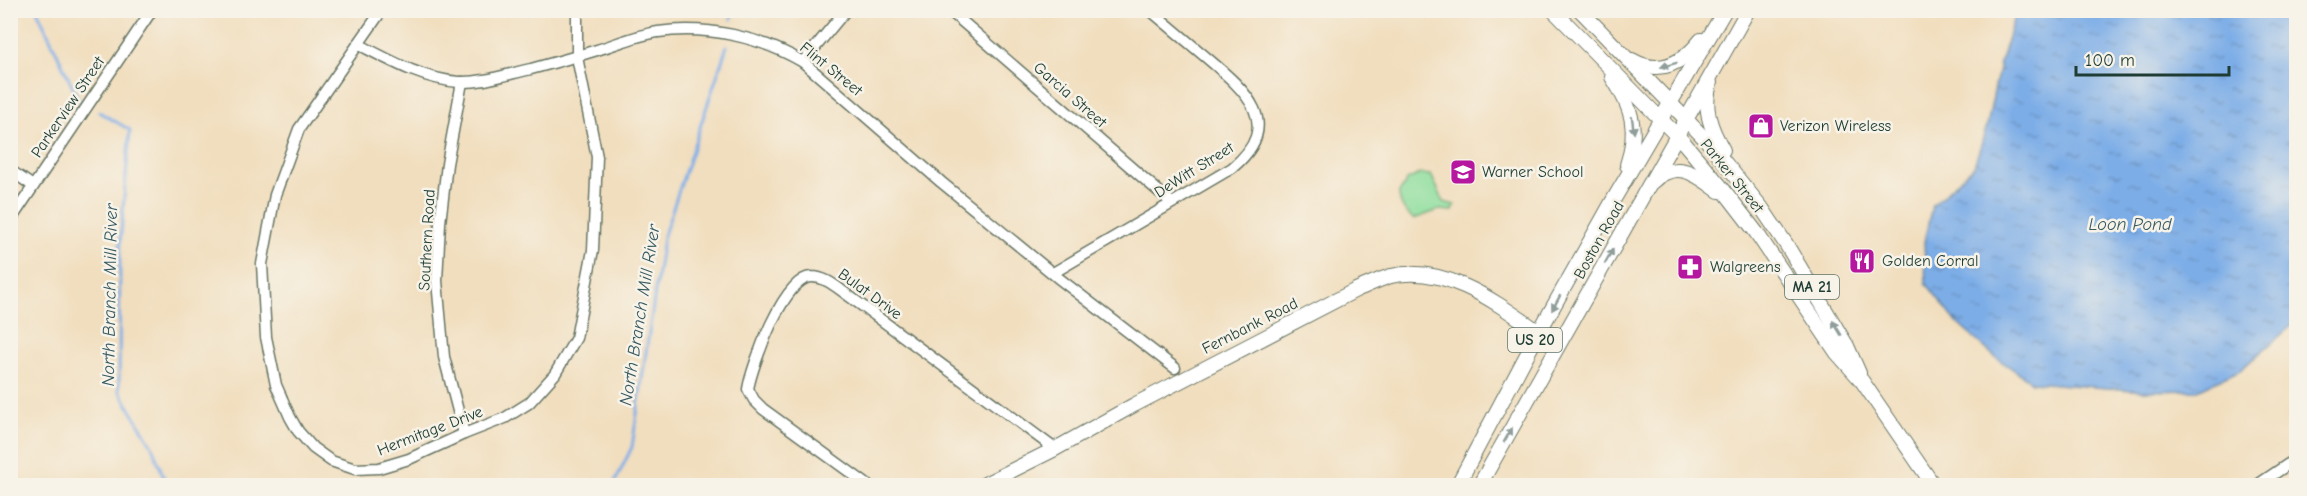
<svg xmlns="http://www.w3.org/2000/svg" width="2307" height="496" viewBox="0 0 2307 496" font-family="'Comic Neue',sans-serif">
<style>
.grass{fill:#8ede9d;stroke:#568e68;stroke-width:1.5}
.water{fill:url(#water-ripples);stroke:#4e758e;stroke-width:1.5}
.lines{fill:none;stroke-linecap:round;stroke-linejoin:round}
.stream{stroke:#7dade7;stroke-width:3}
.minor-casing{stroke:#687564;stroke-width:13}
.major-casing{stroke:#687564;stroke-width:16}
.minor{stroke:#fff;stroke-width:10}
.major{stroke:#fff;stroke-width:14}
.oneway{fill:#8f9e9a}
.labels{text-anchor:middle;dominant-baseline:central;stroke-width:5;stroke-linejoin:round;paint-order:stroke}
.shield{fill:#f7f3e8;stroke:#60746a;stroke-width:1.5}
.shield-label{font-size:15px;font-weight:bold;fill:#1f3d34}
.street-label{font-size:16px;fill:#1f3d34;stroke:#f7f3e8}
.poi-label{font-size:16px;fill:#1f3d34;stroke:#f7f3e8;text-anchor:start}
.water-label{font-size:18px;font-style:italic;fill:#365961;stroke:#f7f3e8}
</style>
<defs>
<pattern id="water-ripples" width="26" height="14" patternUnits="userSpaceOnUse" patternTransform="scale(1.5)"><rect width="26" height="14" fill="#7dade7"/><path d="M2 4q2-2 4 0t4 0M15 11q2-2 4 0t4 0" fill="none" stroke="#668ebc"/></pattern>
</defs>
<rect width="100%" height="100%" fill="#f7f3e8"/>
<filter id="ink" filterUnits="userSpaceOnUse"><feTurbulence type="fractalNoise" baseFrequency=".0167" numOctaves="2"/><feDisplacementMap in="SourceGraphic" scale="12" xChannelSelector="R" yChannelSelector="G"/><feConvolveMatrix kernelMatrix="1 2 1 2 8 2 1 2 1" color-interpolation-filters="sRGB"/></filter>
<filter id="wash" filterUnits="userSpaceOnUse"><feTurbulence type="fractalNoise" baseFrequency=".008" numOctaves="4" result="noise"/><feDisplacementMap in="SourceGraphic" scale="24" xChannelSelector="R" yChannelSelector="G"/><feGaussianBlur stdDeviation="1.35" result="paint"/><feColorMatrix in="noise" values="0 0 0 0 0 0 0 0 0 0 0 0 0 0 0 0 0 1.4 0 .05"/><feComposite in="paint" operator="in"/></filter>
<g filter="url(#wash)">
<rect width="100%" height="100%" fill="#f1debe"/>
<path class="grass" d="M1420,174l11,1 13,27 11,3 -2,6 -14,-1 -25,9c-9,-6 -15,-14 -15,-26l8,-13z"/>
<polygon class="water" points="2016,11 2296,11 2296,322 2240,370 2198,390 2144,391 2032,382 1995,357 1958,324 1926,283 1924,242 1932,206 1974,166 1987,126 2000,63"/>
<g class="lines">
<g class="stream">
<polyline points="37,10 79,101"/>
<polyline points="731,19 733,10"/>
<polyline points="99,112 130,130 120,244 119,390 152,446 167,486"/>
<polyline points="613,486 632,447 663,238 727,46"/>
</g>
</g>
</g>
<g filter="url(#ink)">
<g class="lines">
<defs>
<g id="minor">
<polyline points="382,10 299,129 275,195 262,264 266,337 276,385 290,417 298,431 313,448 331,461 355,469 379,468 409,459 464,434 505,418 529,403 555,374 576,338 593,250 597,157 577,57 577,10"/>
<polyline points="949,10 1171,202"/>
<path d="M358,44c33,17 64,35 101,38 24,1 49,-8 72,-13 22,-6 44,-12 66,-19 20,-6 40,-15 61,-18 49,-7 103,5 145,30l138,120 116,95 118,91"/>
<polyline points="803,62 846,10"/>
<polyline points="462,82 447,164 440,223 437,281 444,357 464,434"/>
<polyline points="10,170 33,186"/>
<polyline points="10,221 152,10"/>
<path d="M1053,273l179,-105c53,-44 14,-77 -25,-110 -19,-16 -38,-32 -57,-48"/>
<path d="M869,486l-106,-77 -9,-9 -6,-11c4,-23 36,-113 64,-112 13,0 23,9 33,16l210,156"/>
<polyline points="2256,486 2296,459"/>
</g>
<g id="major">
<polyline points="1553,10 1685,144 1722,188 1756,232 1837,353 1862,381 1934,486"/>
<polyline points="1580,10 1708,142 1761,207 1786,244 1847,346 1859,373"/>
<path d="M1632,60c28,16 51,3 69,-20"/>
<path d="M1612,77c20,31 27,52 15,88"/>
<path d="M1710,83c-7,25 0,45 13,67"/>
<path d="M1652,182c26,-24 44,-7 67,9"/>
<path d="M981,486l74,-37 79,-44 222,-115c12,-5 24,-11 35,-14 55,-12 106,27 148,56"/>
<polyline points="1457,486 1539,332 1615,197 1725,10"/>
<polyline points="1479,486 1748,10"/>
</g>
</defs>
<use href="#minor" class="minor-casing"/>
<use href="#major" class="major-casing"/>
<use href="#minor" class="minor"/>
<use href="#major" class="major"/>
</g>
<defs><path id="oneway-solid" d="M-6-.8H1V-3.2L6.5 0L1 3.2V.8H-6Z" transform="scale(1.5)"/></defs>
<g class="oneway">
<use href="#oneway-solid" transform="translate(1669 65) rotate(165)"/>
<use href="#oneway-solid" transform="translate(1633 125) rotate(82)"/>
<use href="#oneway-solid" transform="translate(1609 256) rotate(-61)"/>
<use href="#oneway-solid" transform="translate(1556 303) rotate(119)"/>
<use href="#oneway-solid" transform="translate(1837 328) rotate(-121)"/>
<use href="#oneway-solid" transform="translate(1508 435) rotate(-60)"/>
</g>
</g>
<defs>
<symbol id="shop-square" viewBox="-11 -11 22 22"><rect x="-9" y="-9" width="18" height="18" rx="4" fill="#b5179e" stroke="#f7f3e8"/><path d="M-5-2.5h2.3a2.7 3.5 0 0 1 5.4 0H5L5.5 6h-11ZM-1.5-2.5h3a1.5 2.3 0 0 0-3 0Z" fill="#fff"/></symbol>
<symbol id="school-square" viewBox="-11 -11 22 22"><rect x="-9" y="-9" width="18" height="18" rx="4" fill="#b5179e" stroke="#f7f3e8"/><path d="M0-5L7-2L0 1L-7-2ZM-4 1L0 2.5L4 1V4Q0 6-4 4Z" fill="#fff"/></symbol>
<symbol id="restaurant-square" viewBox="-11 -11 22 22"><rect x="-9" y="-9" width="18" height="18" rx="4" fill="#b5179e" stroke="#f7f3e8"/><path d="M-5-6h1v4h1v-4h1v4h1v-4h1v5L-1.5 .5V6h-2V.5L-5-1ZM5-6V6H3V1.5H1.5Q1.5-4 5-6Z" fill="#fff"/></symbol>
<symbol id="pharmacy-square" viewBox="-11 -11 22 22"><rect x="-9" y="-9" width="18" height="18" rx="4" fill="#b5179e" stroke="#f7f3e8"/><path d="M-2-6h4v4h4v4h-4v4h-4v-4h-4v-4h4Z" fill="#fff"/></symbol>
</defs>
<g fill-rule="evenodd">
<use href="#shop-square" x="1746" y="111" width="30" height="30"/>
<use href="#school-square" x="1448" y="157" width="30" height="30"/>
<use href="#restaurant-square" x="1847" y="246" width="30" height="30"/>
<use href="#pharmacy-square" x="1675" y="252" width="30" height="30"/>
</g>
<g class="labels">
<g class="shield">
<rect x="1785" y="275" width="54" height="24" rx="4.5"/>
<rect x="1508" y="328" width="54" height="24" rx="4.5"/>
</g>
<g class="shield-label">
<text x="1812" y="287">MA 21</text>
<text x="1535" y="340">US 20</text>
</g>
<g class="street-label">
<text transform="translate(831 69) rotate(39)">Flint Street</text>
<text transform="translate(1070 95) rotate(41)">Garcia Street</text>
<text transform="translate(68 107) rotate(-56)">Parkerview Street</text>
<text transform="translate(1194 170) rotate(-32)">DeWitt Street</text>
<text transform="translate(1732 176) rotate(51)">Parker Street</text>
<text transform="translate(427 240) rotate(-87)">Southern Road</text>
<text transform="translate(1599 240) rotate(-61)">Boston Road</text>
<text transform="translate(870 294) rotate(36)">Bulat Drive</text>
<text transform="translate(1250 326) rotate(-27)">Fernbank Road</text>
<text transform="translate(430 431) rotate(-21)">Hermitage Drive</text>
</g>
<g class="poi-label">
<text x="1780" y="126">Verizon Wireless</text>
<text x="1482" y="172">Warner School</text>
<text x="1882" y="261">Golden Corral</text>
<text x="1710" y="267">Walgreens</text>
</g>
<g class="water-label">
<text x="2130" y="224">Loon Pond</text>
<text transform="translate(110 295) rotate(-89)">North Branch Mill River</text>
<text transform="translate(640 315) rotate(-81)">North Branch Mill River</text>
</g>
</g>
<rect width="2307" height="496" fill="none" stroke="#f7f3e8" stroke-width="36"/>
<path d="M2076 66v9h153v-9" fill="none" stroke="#1f3d34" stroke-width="3"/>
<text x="2085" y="66" font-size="18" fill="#1f3d34" stroke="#f7f3e8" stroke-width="4.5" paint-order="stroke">100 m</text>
</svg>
